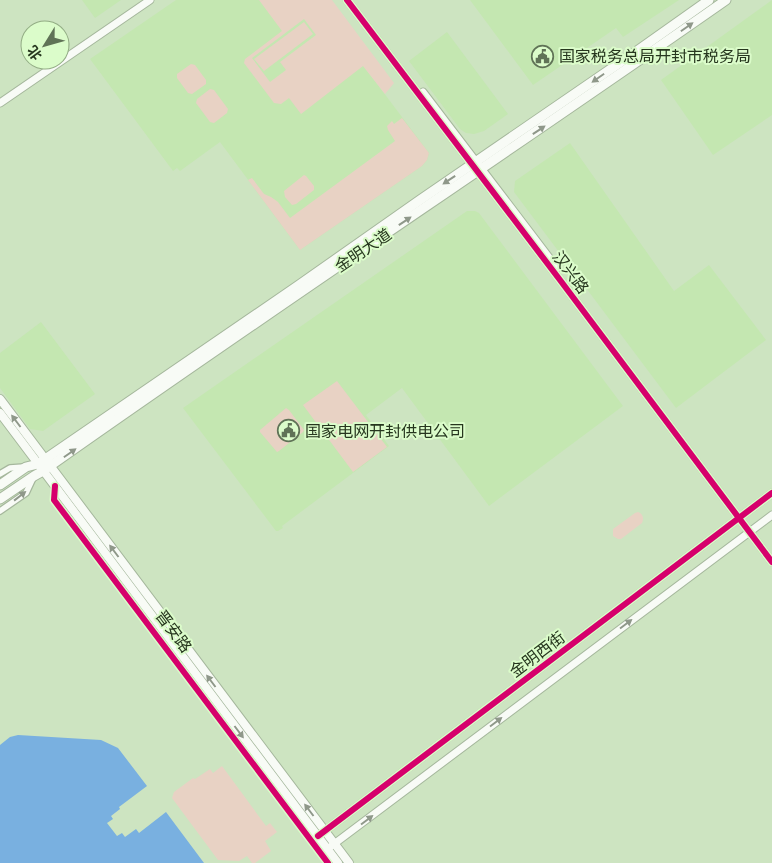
<svg xmlns="http://www.w3.org/2000/svg" width="772" height="863" viewBox="0 0 772 863" font-family="Manrope,'Noto Sans SC',sans-serif">
<style>
.built{fill:#c4e7b1}
.green{fill:#e8d2c4;fill-rule:evenodd}
.water{fill:#79b0e0}
.lines{fill:none;stroke-linecap:round;stroke-linejoin:round}
.minor-casing{stroke:#a5b79c;stroke-width:8}
.tertiary-casing{stroke:#a5b79c;stroke-width:9}
.secondary-casing{stroke:#a5b79c;stroke-width:10}
.primary-casing{stroke:#a5b79c;stroke-width:11}
.minor{stroke:#f8fbf6;stroke-width:5.5}
.tertiary{stroke:#f8fbf6;stroke-width:7}
.secondary{stroke:#f8fbf6;stroke-width:8}
.primary{stroke:#f8fbf6;stroke-width:9}
.cycleway-casing{stroke:#dbfcca;stroke-width:9}
.cycleway{stroke:#d6006c;stroke-width:6}
.oneway{fill:#8f988a}
.labels{text-anchor:middle;dominant-baseline:central;stroke-width:4;stroke-linejoin:round;paint-order:stroke}
.poi-label{font-size:16px;fill:#26361e;stroke:#dbfcca;text-anchor:start}
.street-label{font-size:16px;fill:#26361e;stroke:#dbfcca}
</style>
<rect width="100%" height="100%" fill="#cde4c1"/>
<g class="built">
<polygon points="82,0 121,0 95,18"/>
<polygon points="176,0 314,0 429,153 427,160 422,166 300,250 220,142 180,171 177,168 173,171 90,59"/>
<polygon points="470,0 679,0 623,37 616,28 533,85"/>
<polygon points="772,0 772,115 713,155 661,80"/>
<polygon points="447,32 508,114 484,131 474,134 466,133 460,129 409,61"/>
<polygon points="570,143 674,291 709,265 766,340 676,408 514,192 515,181"/>
<polygon points="467,211 475,211 479,213 623,406 489,506 402,388 366,415 389,446 282,526 283,528 278,531 276,531 183,408"/>
<polygon points="41,322 95,394 43,431 30,429 0,388 0,353"/>
</g>
<g class="green">
<path d="M259,0h73l62,83 -9,11 -22,-28 -62,48 -12,-16 -8,6 -7,-1 -30,-40 1,-4 37,-28zM304,19l12,16 -36,27 6,8 -16,12 -18,-24z"/>
<polygon points="304,22 313,34 264,71 254,59"/>
<polygon points="191,64 195,65 206,80 206,84 192,94 188,93 177,78 177,74"/>
<polygon points="210,89 214,90 228,109 227,113 214,123 210,122 196,103 197,99"/>
<polygon points="402,118 429,153 427,160 422,166 300,250 248,180 252,178 264,194 271,197 278,202 290,218 395,141 388,130 387,126 392,121 394,124"/>
<polygon points="304,175 306,176 314,186 314,190 296,204 292,205 285,197 284,191"/>
<polygon points="337,381 387,447 353,472 303,405"/>
<polygon points="286,408 289,410 304,430 303,432 279,451 277,452 260,432 260,430"/>
<path d="M638,512c5,2 6,6 4,11l-21,16h-3l-5,-3v-7l22,-16z"/>
<polygon points="222,766 266,826 270,823 277,832 265,841 271,851 255,863 252,863 247,856 239,861 218,860 172,798 174,792 193,778 195,779 210,769 213,773"/>
</g>
<polygon class="water" points="18,735 101,740 118,748 147,786 119,807 120,809 111,816 113,819 107,823 117,836 122,833 125,837 136,829 139,833 166,812 204,863 0,863 0,745 10,737"/>
<g class="lines">
<defs>
<g id="minor">
<polyline points="0,474 10,468 24,467"/>
<polyline points="55,486 54,500 328,863"/>
<polyline points="0,511 26,493 33,478"/>
</g>
<g id="tertiary">
<polyline points="347,0 560,280 772,562"/>
<polyline points="423,92 557,268"/>
<polyline points="0,103 150,0"/>
<polyline points="318,836 772,493"/>
<polyline points="330,847 772,515"/>
</g>
<g id="secondary">
<polyline points="0,399 349,863"/>
<polyline points="0,413 338,863"/>
</g>
<g id="primary">
<polyline points="0,485 26,467 38,464 299,285 420,200 637,51 709,0"/>
<path d="M0,499l34,-23 9,-5c226,-160 457,-313 683,-471"/>
</g>
</defs>
<use href="#minor" class="minor-casing"/>
<use href="#tertiary" class="tertiary-casing"/>
<use href="#secondary" class="secondary-casing"/>
<use href="#primary" class="primary-casing"/>
<use href="#minor" class="minor"/>
<use href="#tertiary" class="tertiary"/>
<use href="#secondary" class="secondary"/>
<use href="#primary" class="primary"/>
<defs>
<g id="cycleway">
<polyline points="347,0 560,280 772,562"/>
<polyline points="55,486 54,500 328,863"/>
<polyline points="318,836 772,493"/>
</g>
</defs>
<use href="#cycleway" class="cycleway-casing"/>
<use href="#cycleway" class="cycleway"/>
</g>
<defs><path id="oneway-solid" d="M-6-.8H1V-3.2L6.5 0L1 3.2V.8H-6Z" transform="scale(1.25)"/></defs>
<g class="oneway">
<use href="#oneway-solid" transform="translate(687 27) rotate(-35)"/>
<use href="#oneway-solid" transform="translate(598 78) rotate(145)"/>
<use href="#oneway-solid" transform="translate(539 130) rotate(-34)"/>
<use href="#oneway-solid" transform="translate(449 180) rotate(146)"/>
<use href="#oneway-solid" transform="translate(405 221) rotate(-34)"/>
<use href="#oneway-solid" transform="translate(16 421) rotate(-127)"/>
<use href="#oneway-solid" transform="translate(70 453) rotate(-35)"/>
<use href="#oneway-solid" transform="translate(20 496) rotate(-38)"/>
<use href="#oneway-solid" transform="translate(114 551) rotate(-127)"/>
<use href="#oneway-solid" transform="translate(626 624) rotate(-37)"/>
<use href="#oneway-solid" transform="translate(211 681) rotate(-127)"/>
<use href="#oneway-solid" transform="translate(496 722) rotate(-37)"/>
<use href="#oneway-solid" transform="translate(239 732) rotate(53)"/>
<use href="#oneway-solid" transform="translate(309 810) rotate(-127)"/>
<use href="#oneway-solid" transform="translate(367 820) rotate(-37)"/>
</g>
<defs>
<symbol id="civic-ring" viewBox="-11 -11 22 22"><circle r="9.5" fill="#dbfcca" stroke="#607357" stroke-width="1.5"/><path d="M-.6-6.5H3V-4.5H.6V-3L4-1V1h2V6H-6V1h2V-1L-.6-3ZM-1.2 2.5V6h2.4V2.5Z" fill="#607357"/></symbol>
</defs>
<g fill-rule="evenodd">
<use href="#civic-ring" x="530" y="44" width="25" height="25"/>
<use href="#civic-ring" x="276" y="418" width="25" height="25"/>
</g>
<g class="labels">
<g class="poi-label">
<text x="559" y="56">国家税务总局开封市税务局</text>
<text x="305" y="431">国家电网开封供电公司</text>
</g>
<g class="street-label">
<text transform="translate(363 250) rotate(-34)">金明大道</text>
<text transform="translate(571 272) rotate(53)">汉兴路</text>
<text transform="translate(174 631) rotate(53)">晋安路</text>
<text transform="translate(537 654) rotate(-37)">金明西街</text>
</g>
</g>
<g transform="translate(45 45) rotate(233)"><circle r="24" fill="#dbfcca" stroke="#93ad85"/>
<path d="M0-4L9 19L0 12L-9 19Z" fill="#607357"/>
<text y="-8" font-size="14" font-weight="bold" text-anchor="middle" fill="#26361e">北</text>
</g>
</svg>
